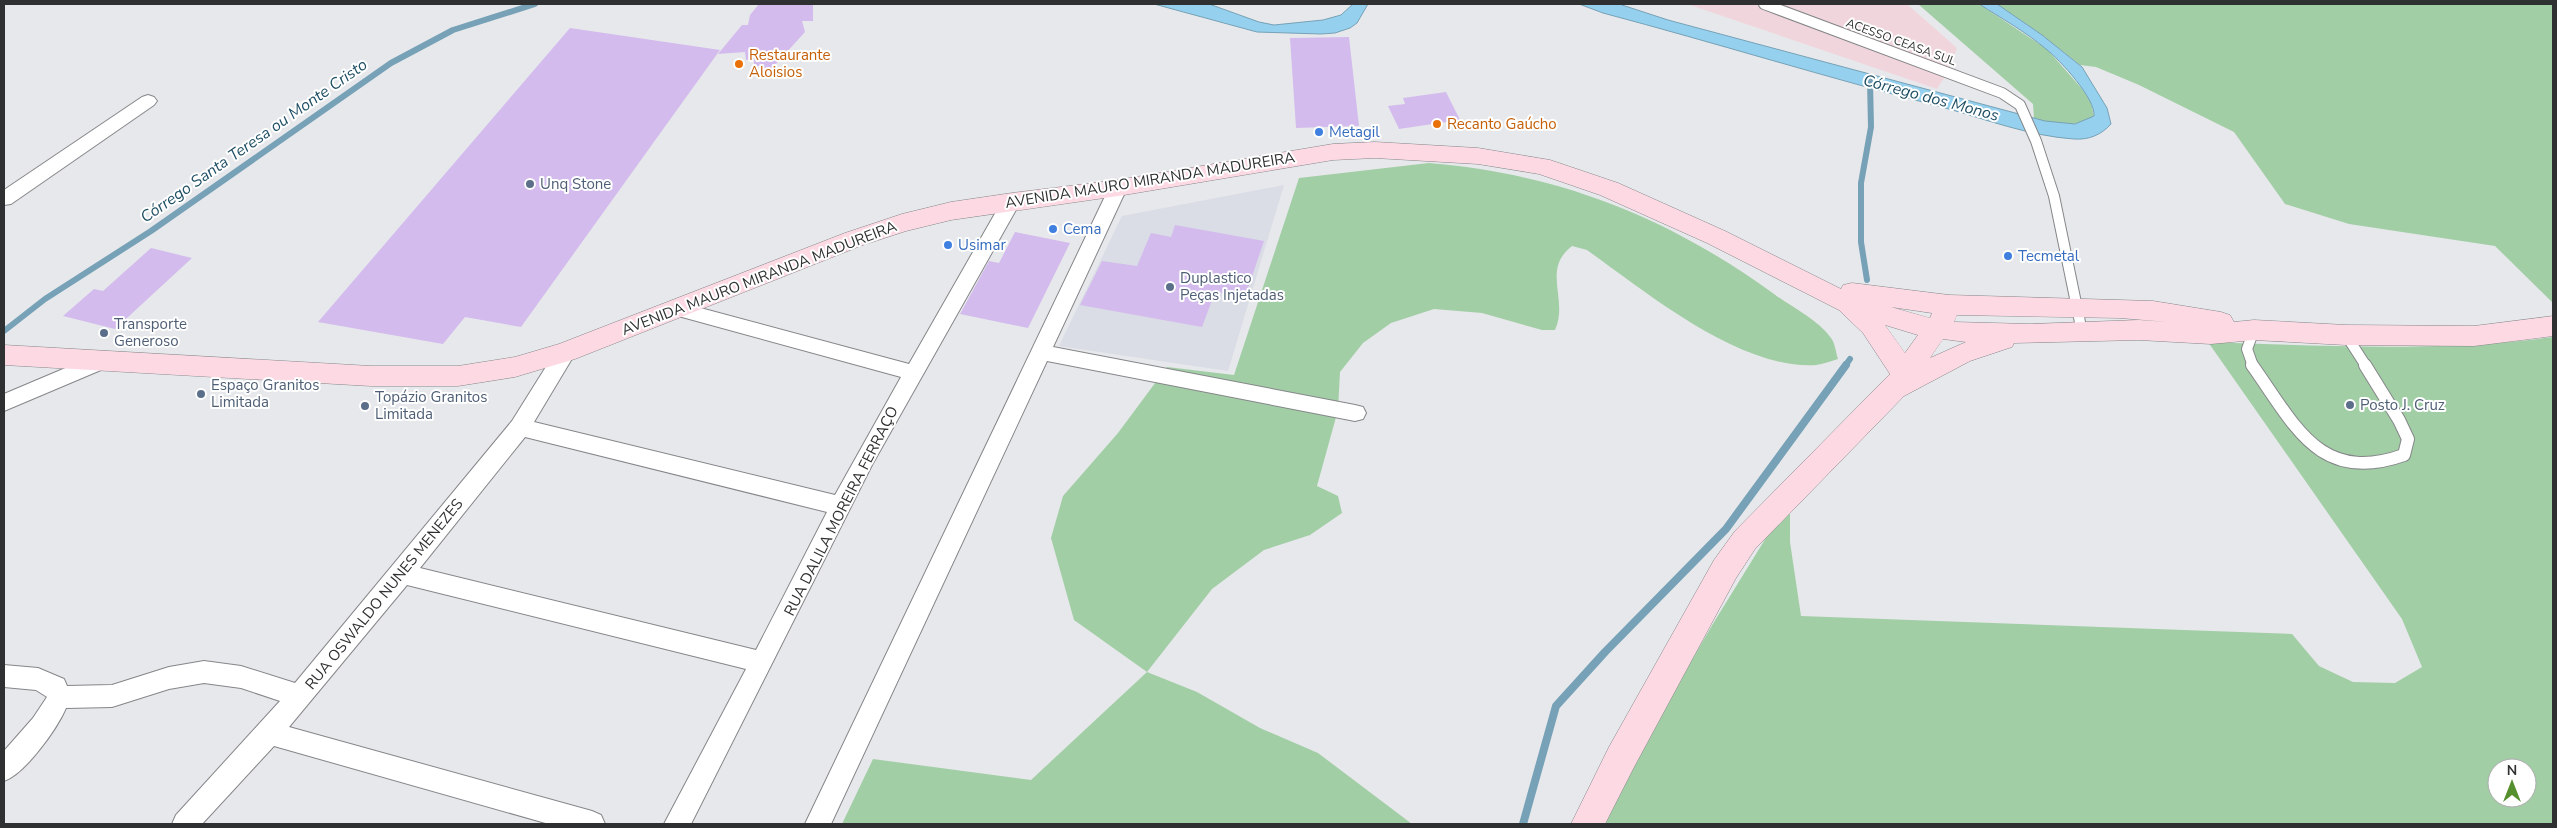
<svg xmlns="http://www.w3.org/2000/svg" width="2557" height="828" viewBox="0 0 2557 828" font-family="'Nunito Sans',sans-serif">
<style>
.commercial{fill:#f0d6dc}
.built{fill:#dadce6}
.green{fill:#a2cea6;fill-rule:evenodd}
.water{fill:#95d1ef;stroke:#76a1b6}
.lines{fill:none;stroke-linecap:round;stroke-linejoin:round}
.stream-far1{stroke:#76a1b6;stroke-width:6}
.stream{stroke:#76a1b6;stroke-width:8}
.building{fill:#d3bbed}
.lane-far1-casing{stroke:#858689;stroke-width:12}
.lane-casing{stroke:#858689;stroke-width:14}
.street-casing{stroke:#858689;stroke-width:2}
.secondary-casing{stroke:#858689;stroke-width:1}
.lane-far1{stroke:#fff;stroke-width:10}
.lane{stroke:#fff;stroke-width:12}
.street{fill:#fff;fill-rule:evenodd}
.secondary{fill:#fddae3;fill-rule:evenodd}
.food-dot{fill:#e8710a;stroke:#fff;stroke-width:2}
.shop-dot{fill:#3f7fe0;stroke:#fff;stroke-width:2}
.service-dot{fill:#5c6f8a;stroke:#fff;stroke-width:2}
.labels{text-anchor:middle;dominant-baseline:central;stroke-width:4;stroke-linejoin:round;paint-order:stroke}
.far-street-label{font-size:12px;fill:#2f3031;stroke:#fff}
.food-label{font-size:15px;fill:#c56008;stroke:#fff;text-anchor:start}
.shop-label{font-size:15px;fill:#366cbe;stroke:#fff;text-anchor:start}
.street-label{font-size:15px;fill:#2f3031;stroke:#fff}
.service-label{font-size:15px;fill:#4e5e75;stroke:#fff;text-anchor:start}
.water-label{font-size:16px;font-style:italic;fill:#1f4f64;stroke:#fff}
</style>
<rect width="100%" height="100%" fill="#e7e8eb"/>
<polygon class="commercial" points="1687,4 1907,4 1957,48 1948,72 1937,89"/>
<polygon class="built" points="1284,185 1228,371 1059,346 1122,216"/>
<g class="green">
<path d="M1918,4h61l68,45 36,41 8,12 3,14c-18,13 -39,8 -60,3l-1,-15z"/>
<polygon points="1997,4 2553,4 2553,303 2495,246 2349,224 2285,204 2234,132 2139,85 2096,67 2080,65 2042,35"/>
<path d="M1429,163c131,11 239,54 345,131 19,14 43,25 57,44 4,5 5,15 7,21 -7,2 -15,5 -22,6 -76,5 -170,-73 -229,-115l-15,-4c-31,24 -3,53 -17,84h-13l-60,-17 -48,-4 -43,14 -28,20 -23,29 -2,38 -21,76 21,10 4,17 -32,22 -46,15 -52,39 -65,83 50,20 63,36 58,25 94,71h-570l31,-65 158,21 116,-108 -73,-52 -23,-82 12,-42 55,-63 49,-66 67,8 65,-197z"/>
<path d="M2553,337v487h-951l14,-34 98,-168 63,-102 13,-11v33l11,74 491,18 27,32 34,16 42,1 27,-16 -20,-48 -194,-277c114,4 231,10 345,-5zM2497,768h30v30h-30z"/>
</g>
<g class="water">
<polygon points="1154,4 1209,4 1259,22 1274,25 1323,20 1341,15 1353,4 1368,4 1357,23 1350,28 1335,33 1321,34 1257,32"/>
<path d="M1579,4h40l49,16 377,101 30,3 19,-8c2,-17 -34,-56 -48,-67 -20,-17 -45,-31 -67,-45h18l45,31 40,32 25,41 4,16c-10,11 -22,16 -37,15 -45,-3 -89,-20 -132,-32 -114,-29 -226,-64 -339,-94z"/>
</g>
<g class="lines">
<g class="stream-far1">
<polyline points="1867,280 1861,242 1861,183 1871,127 1870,81"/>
<polyline points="4,331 45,299 151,231 391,63 453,30 535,4"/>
<polyline points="1845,366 1850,359"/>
</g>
<polyline class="stream" points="1523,824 1556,706 1605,652 1726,529 1846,365"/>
</g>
<g class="building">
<polygon points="759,4 813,4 813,21 802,21 805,32 765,76 763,66 754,66 754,59 746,60 745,52 718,54 742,25 748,25 750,15"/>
<polygon points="570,28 720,50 521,327 465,317 443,344 318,322"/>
<polygon points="1349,37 1359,126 1296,128 1290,38"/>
<polygon points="1446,92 1460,120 1399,129 1388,106 1405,104 1403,98"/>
<polygon points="1175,225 1264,241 1245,297 1215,292 1202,327 1080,305 1102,261 1137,266 1151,233 1171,237"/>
<polygon points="1015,232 1070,243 1028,328 960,314 989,261 999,263"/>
<polygon points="151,248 192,258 115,329 63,316 94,289 103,291"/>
</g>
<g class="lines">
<defs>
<g id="lane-far1">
<polyline points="1764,4 2002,93 2020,105 2036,141 2054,196 2082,332"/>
<polyline points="2346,335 2366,366"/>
<polyline points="2253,366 2247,349 2254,330"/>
</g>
<path id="lane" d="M2252,365c43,60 67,120 152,90l4,-16 -9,-19 -34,-55"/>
<g id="street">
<polygon points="148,95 154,97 157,101 154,105 11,204 4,205 4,190 142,97"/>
<polygon points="1118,182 1125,183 1127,188 1053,347 1355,405 1363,407 1366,413 1363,419 1355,421 1047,361 831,824 805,824 1109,188 1111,183"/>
<path d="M1012,194l7,2 2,5 -149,264 -181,359h-27l82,-155 -339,-84 -118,142 303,84 9,4 4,9h-56l-275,-78 -72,78h-30l4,-9 104,-114 -39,-13 -37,-5 -35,6 -57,18 -46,1c-9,21 -41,66 -62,73v-30l29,-33 14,-21 -11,-7 -32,-3v-22l34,3 26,11 3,7 45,-1 57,-18 35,-6 37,5 54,17 217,-262 47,-75 7,-2 7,2 3,6 -42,70 301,73 66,-118 -230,-63 -3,-5 3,-5 7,-2 231,62 96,-168zM525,437l302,75 -71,138 -336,-82z"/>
<polygon points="101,353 108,355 111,361 108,367 4,411 4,394"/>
</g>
<path id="secondary" d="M1375,142l103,6 72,12 68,23 107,48 116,58 2,-4 9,-2 97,12 204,6 68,11 9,3 4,7 20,-2 92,5 128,1 79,-10v20l-79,10 -128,-1 -92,-5 -43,4 -72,-4 -125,3 -2,4 -42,14 -66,35 -149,153 -19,29 -103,191 -28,55h-34l38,-77 105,-187 21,-29 155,-157 -27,-41 -24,-23 -132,-67 -107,-48 -61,-21 -61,-10 -103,-6 -42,2 -215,36 -167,24 -45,11 -43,14 -288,114 -60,18 -57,9h-87l-367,-21v-20l367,21h87l57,-9 44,-13 286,-111 57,-19 49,-12 61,-9 106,-13 215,-36zM1891,307l41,6 -2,5zM1957,315l163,3 48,4 -29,-2 -109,4 -76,-2zM1885,325l33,10 -13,18zM1943,339l23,3 -36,16z"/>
</defs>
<use href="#lane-far1" class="lane-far1-casing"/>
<use href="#lane" class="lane-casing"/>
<use href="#street" class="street-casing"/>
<use href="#secondary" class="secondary-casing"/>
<use href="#lane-far1" class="lane-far1"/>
<use href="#lane" class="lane"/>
<use href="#street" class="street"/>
<use href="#secondary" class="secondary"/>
</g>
<g class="food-dot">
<circle cx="739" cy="64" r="5"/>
<circle cx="1437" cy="124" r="5"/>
</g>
<g class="shop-dot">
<circle cx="1319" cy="132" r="5"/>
<circle cx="1053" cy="229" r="5"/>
<circle cx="948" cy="245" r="5"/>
<circle cx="2008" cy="256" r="5"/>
</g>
<g class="service-dot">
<circle cx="530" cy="184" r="5"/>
<circle cx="1170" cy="287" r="5"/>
<circle cx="104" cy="333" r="5"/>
<circle cx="201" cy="394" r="5"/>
<circle cx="2350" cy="405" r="5"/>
<circle cx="365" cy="406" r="5"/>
</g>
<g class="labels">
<g class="far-street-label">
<text transform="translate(1901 42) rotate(20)">ACESSO CEASA SUL</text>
</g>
<g class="food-label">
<text x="749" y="55">Restaurante<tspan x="749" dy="17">Aloisios</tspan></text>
<text x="1447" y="124">Recanto Gaúcho</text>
</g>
<g class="shop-label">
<text x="1329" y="132">Metagil</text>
<text x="1063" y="229">Cema</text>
<text x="958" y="245">Usimar</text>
<text x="2018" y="256">Tecmetal</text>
</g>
<g class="street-label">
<text transform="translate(1150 180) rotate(-9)">AVENIDA MAURO MIRANDA MADUREIRA</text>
<text transform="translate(759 278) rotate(-21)">AVENIDA MAURO MIRANDA MADUREIRA</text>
<text transform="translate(841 511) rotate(-63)">RUA DALILA MOREIRA FERRAÇO</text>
<text transform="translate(384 594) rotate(-51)">RUA OSWALDO NUNES MENEZES</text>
</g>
<g class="service-label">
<text x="540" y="184">Unq Stone</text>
<text x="1180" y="278">Duplastico<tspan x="1180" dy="17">Peças Injetadas</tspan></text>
<text x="114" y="324">Transporte<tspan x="114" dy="17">Generoso</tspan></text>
<text x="211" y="385">Espaço Granitos<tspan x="211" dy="17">Limitada</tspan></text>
<text x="375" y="397">Topázio Granitos<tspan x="375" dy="17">Limitada</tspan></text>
<text x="2360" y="405">Posto J. Cruz</text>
</g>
<g class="water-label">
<text transform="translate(1931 98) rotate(15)">Córrego dos Monos</text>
<text transform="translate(254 141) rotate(-35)">Córrego Santa Teresa ou Monte Cristo</text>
</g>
</g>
<rect width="2557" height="828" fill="none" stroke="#2f3031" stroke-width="10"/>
<g transform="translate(2512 783)"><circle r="24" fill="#ffffff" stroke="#acacad"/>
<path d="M0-4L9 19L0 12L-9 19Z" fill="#56902e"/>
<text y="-8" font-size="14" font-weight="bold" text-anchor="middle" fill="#2f3031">N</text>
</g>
</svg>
